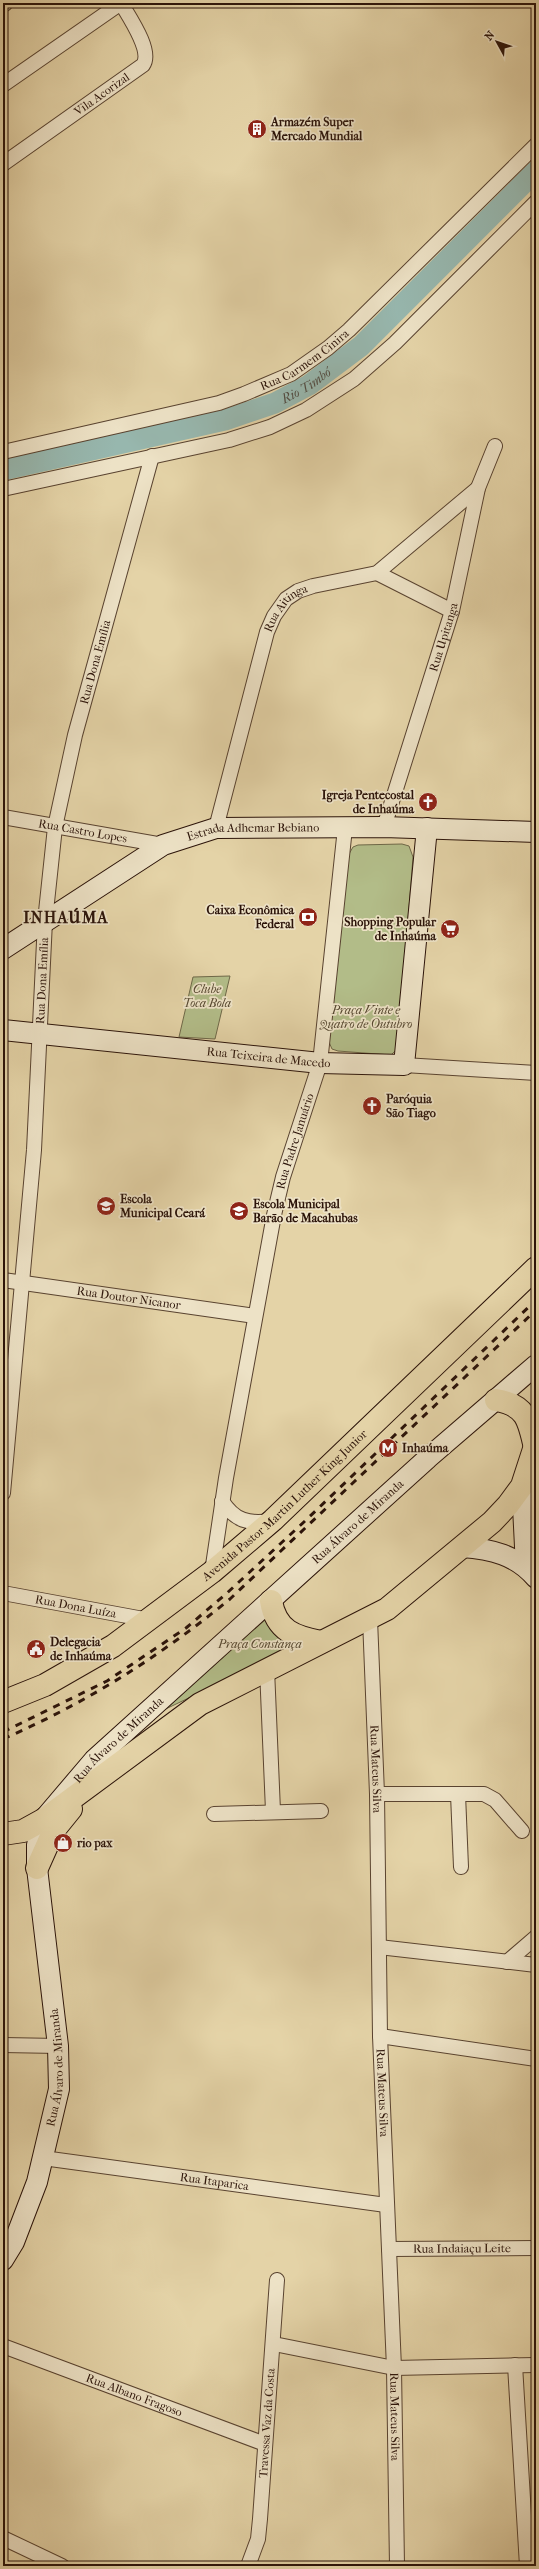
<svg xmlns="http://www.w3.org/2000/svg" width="539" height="2569" viewBox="0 0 539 2569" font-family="'IM FELL French Canon',serif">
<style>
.green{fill:#b2bc88;stroke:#6e6848}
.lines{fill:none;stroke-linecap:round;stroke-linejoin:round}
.river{stroke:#97b7ae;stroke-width:21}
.street-casing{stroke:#594330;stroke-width:16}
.secondary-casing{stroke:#2b1309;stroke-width:22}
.primary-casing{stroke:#2b1309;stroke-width:24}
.street{stroke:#ede2c6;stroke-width:14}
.secondary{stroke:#ede2c6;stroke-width:20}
.primary{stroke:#e4d3a7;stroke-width:22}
.rail{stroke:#2b1309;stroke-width:3;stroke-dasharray:7 7;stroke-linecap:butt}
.labels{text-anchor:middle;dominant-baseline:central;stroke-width:3.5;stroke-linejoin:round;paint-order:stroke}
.street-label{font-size:12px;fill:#2b1309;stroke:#ede2c6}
.poi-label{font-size:12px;font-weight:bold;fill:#2b1309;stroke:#ede2c6;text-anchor:start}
.park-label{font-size:12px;font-style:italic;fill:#54462f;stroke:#ede2c6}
.water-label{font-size:13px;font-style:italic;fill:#514c43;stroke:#ede2c6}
.district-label{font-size:16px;font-weight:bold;letter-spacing:1px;fill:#2b1309;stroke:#ede2c6}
</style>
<rect width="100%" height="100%" fill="#e4d3a7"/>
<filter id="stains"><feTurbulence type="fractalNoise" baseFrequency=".005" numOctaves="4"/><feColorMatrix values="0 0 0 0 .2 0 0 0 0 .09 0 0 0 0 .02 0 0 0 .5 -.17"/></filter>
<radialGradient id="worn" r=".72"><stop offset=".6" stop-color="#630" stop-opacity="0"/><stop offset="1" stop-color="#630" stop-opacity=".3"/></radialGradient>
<g class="green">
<polygon points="402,844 409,846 413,857 398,1048 391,1055 338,1051 332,1049 329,1042 349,854 353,847 358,845"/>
<polygon points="230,976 215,1039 179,1037 193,977"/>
<polygon points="265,1615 298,1646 153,1715"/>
</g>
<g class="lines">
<path class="river" id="s1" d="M3,470l222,-50 50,-17 34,-18 52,-39 175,-175"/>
<defs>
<g id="street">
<polyline points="3,5 6,3"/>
<polyline points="3,85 121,3"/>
<path id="s2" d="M3,164l140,-99c10,-14 -14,-48 -22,-62"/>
<path id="s3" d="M3,452l216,-49 25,-9 47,-20 37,-26 21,-18 187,-185"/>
<polyline points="3,489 229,440 270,427 306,410 354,379 395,343 536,202"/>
<polyline points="377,573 452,611"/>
<path id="s4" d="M3,817l160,28"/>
<path id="s5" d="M384,827l68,-216 26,-123 17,-42"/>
<path id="s6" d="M216,828l51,-196 7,-16 12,-17 12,-8 15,-5 64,-13 101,-85"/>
<polyline points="404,1065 536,1073"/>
<path id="s7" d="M3,1280l252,36"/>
<path id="s8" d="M3,1493l31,-343 11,-229 10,-94 20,-92 77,-279"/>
<path d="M222,1501c13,20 26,23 49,20"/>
<path id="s9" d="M212,1572l14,-94 48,-263 9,-38 37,-114 25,-235"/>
<path id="s10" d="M3,1593l146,27"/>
<path id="s11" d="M370,1619l7,175 3,242 14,332 3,198"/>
<polyline points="267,1669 273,1811"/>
<polyline points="377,1794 484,1794 495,1800 522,1831"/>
<polyline points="458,1794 461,1867"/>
<polyline points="214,1814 321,1811"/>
<polyline points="379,1947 536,1965"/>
<polyline points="507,1962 536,1937"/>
<polyline points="380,2036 536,2059"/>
<polyline points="3,2045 58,2046"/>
<path id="s12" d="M43,2158l343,47"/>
<path id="s13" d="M389,2249l147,-1"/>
<polyline points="274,2344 394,2368 536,2365"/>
<path id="s14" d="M3,2346l262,98"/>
<polyline points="515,2365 527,2566"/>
<polyline points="3,2538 62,2566"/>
<path id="s15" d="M248,2566l10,-27 2,-20 17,-239"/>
</g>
<g id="secondary">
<path id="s16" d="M3,949l160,-104 53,-17 168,-1 152,5"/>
<path id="s17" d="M3,1030l317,33 84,2 23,-237"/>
<polyline points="522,1486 526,1567"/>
<path d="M462,1547c29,2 55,8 74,31"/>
<path id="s18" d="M3,2260l11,-18 23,-60 22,-93 -1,-43 -21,-178v-23l6,-25 51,-60 334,-302 108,-93"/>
</g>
<g id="primary">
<path d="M496,1400c30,5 33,20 39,48"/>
<path d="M271,1601c5,30 24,36 50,41"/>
<path id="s19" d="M3,1702l42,-17 68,-39 99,-74 61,-52 263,-252"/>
<polyline points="3,1834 23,1831 43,1820 200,1704 387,1609 492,1522 508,1505 522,1486 536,1443"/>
<polyline points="37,1868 54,1830 71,1809"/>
</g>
</defs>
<use href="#street" class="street-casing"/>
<use href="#secondary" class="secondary-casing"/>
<use href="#primary" class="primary-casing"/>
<use href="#street" class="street"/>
<use href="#secondary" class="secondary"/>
<use href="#primary" class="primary"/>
<g class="rail">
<polyline points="3,1732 107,1681 186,1628 227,1593 305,1521 536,1300"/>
<path d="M3,1739c85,-37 156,-82 227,-140l306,-289"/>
</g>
</g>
<defs>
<symbol id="building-disc" viewBox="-11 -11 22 22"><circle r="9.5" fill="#8f2418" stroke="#ede2c6"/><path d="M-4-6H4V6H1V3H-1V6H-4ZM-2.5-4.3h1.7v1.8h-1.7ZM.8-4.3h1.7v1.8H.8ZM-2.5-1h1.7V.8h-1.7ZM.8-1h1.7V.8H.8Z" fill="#fff"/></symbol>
<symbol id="church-disc" viewBox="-11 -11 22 22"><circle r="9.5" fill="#8f2418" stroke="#ede2c6"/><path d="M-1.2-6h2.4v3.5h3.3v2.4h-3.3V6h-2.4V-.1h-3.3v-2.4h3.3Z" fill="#fff"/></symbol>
<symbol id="bank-disc" viewBox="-11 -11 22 22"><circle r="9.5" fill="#8f2418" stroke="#ede2c6"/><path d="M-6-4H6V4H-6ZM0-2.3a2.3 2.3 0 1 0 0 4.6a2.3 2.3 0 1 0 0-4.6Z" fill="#fff"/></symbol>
<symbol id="supermarket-disc" viewBox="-11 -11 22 22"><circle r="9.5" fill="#8f2418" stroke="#ede2c6"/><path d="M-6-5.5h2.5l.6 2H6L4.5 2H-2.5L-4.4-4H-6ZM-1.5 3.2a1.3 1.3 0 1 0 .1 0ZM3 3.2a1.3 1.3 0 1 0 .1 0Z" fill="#fff"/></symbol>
<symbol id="school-disc" viewBox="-11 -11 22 22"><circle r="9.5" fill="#8f2418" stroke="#ede2c6"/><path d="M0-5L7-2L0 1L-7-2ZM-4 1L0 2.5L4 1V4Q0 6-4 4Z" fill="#fff"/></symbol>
<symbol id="metro-disc" viewBox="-11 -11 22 22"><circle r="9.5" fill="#8f2418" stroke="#ede2c6"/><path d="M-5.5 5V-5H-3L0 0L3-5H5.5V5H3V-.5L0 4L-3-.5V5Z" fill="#fff"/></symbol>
<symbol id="civic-disc" viewBox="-11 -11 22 22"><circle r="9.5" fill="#8f2418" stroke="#ede2c6"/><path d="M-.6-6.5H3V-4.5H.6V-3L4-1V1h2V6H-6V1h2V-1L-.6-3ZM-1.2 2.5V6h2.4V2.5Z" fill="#fff"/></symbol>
<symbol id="shop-disc" viewBox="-11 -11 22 22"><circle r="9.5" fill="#8f2418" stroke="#ede2c6"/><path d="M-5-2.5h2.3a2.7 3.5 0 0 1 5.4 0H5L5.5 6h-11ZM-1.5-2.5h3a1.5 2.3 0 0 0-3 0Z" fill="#fff"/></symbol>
</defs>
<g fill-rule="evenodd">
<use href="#building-disc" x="246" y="118" width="22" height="22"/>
<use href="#church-disc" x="417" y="791" width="22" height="22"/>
<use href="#bank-disc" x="297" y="906" width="22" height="22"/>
<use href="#supermarket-disc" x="439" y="918" width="22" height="22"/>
<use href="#church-disc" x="361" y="1095" width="22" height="22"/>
<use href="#school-disc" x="95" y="1195" width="22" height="22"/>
<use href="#school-disc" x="228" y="1200" width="22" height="22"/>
<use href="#metro-disc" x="377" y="1437" width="22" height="22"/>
<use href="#civic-disc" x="25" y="1638" width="22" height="22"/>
<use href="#shop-disc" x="52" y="1832" width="22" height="22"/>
</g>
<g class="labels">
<g class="street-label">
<text stroke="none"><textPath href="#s2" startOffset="121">Vila Acorizal</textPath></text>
<text stroke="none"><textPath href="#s3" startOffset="318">Rua Carmem Cinira</textPath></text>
<text stroke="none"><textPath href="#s6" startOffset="234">Rua Aitinga</textPath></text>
<text stroke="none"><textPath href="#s5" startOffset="199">Rua Upitanga</textPath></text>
<text stroke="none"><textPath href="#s8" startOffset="838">Rua Dona Emília</textPath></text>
<text stroke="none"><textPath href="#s4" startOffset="81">Rua Castro Lopes</textPath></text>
<text stroke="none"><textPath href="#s16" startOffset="283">Estrada Adhemar Bebiano</textPath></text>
<text stroke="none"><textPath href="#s8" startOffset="514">Rua Dona Emília</textPath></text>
<text stroke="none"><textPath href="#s17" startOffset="267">Rua Teixeira de Macedo</textPath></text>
<text stroke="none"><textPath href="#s9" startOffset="439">Rua Padre Januário</textPath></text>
<text stroke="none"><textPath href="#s7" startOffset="127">Rua Doutor Nicanor</textPath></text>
<text stroke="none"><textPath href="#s19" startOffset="346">Avenida Pastor Martin Luther King Junior</textPath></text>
<text stroke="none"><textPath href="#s18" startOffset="886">Rua Álvaro de Miranda</textPath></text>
<text stroke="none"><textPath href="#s10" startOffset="74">Rua Dona Luíza</textPath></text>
<text stroke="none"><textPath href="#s18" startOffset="562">Rua Álvaro de Miranda</textPath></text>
<text stroke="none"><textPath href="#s11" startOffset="150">Rua Mateus Silva</textPath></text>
<text stroke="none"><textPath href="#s18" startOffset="202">Rua Álvaro de Miranda</textPath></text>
<text stroke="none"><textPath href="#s11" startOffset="474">Rua Mateus Silva</textPath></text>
<text stroke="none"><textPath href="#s12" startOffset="173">Rua Itaparica</textPath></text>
<text stroke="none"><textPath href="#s13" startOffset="73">Rua Indaiaçu Leite</textPath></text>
<text stroke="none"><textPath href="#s14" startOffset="140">Rua Albano Fragoso</textPath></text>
<text stroke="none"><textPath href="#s11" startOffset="798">Rua Mateus Silva</textPath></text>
<text stroke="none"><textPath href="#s15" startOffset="145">Travessa Vaz da Costa</textPath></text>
</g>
<g class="poi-label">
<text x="271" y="122">Armazém Super<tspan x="271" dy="14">Mercado Mundial</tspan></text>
<text x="414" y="795" text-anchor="end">Igreja Pentecostal<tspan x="414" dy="14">de Inhaúma</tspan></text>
<text x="294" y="910" text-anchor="end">Caixa Econômica<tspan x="294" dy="14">Federal</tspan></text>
<text x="436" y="922" text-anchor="end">Shopping Popular<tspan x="436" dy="14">de Inhaúma</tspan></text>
<text x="386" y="1099">Paróquia<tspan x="386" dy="14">São Tiago</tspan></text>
<text x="120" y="1199">Escola<tspan x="120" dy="14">Municipal Ceará</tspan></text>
<text x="253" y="1204">Escola Municipal<tspan x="253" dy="14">Barão de Macahubas</tspan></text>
<text x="402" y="1448">Inhaúma</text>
<text x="50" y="1642">Delegacia<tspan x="50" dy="14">de Inhaúma</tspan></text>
<text x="77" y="1843">rio pax</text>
</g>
<g class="park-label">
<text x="207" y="989">Clube<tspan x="207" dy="14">Toca Bola</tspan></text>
<text x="366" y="1010">Praça Vinte e<tspan x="366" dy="14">Quatro de Outubro</tspan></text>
<text x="260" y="1644">Praça Constança</text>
</g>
<g class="water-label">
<text stroke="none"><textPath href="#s1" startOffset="316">Rio Timbó</textPath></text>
</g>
<g class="district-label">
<text x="66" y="917">INHAÚMA</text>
</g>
</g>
<rect width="539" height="2569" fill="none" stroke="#e4d3a7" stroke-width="16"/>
<rect x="4" y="4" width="531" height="2561" fill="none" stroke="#2b1309" stroke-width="2"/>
<rect x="8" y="8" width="523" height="2553" fill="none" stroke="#2b1309"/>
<g transform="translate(497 42) rotate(310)" stroke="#ede2c6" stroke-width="3" paint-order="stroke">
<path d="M0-3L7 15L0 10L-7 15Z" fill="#2b1309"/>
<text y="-6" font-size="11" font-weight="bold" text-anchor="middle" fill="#2b1309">N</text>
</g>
<rect width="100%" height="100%" filter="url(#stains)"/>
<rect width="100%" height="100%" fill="url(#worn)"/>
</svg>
